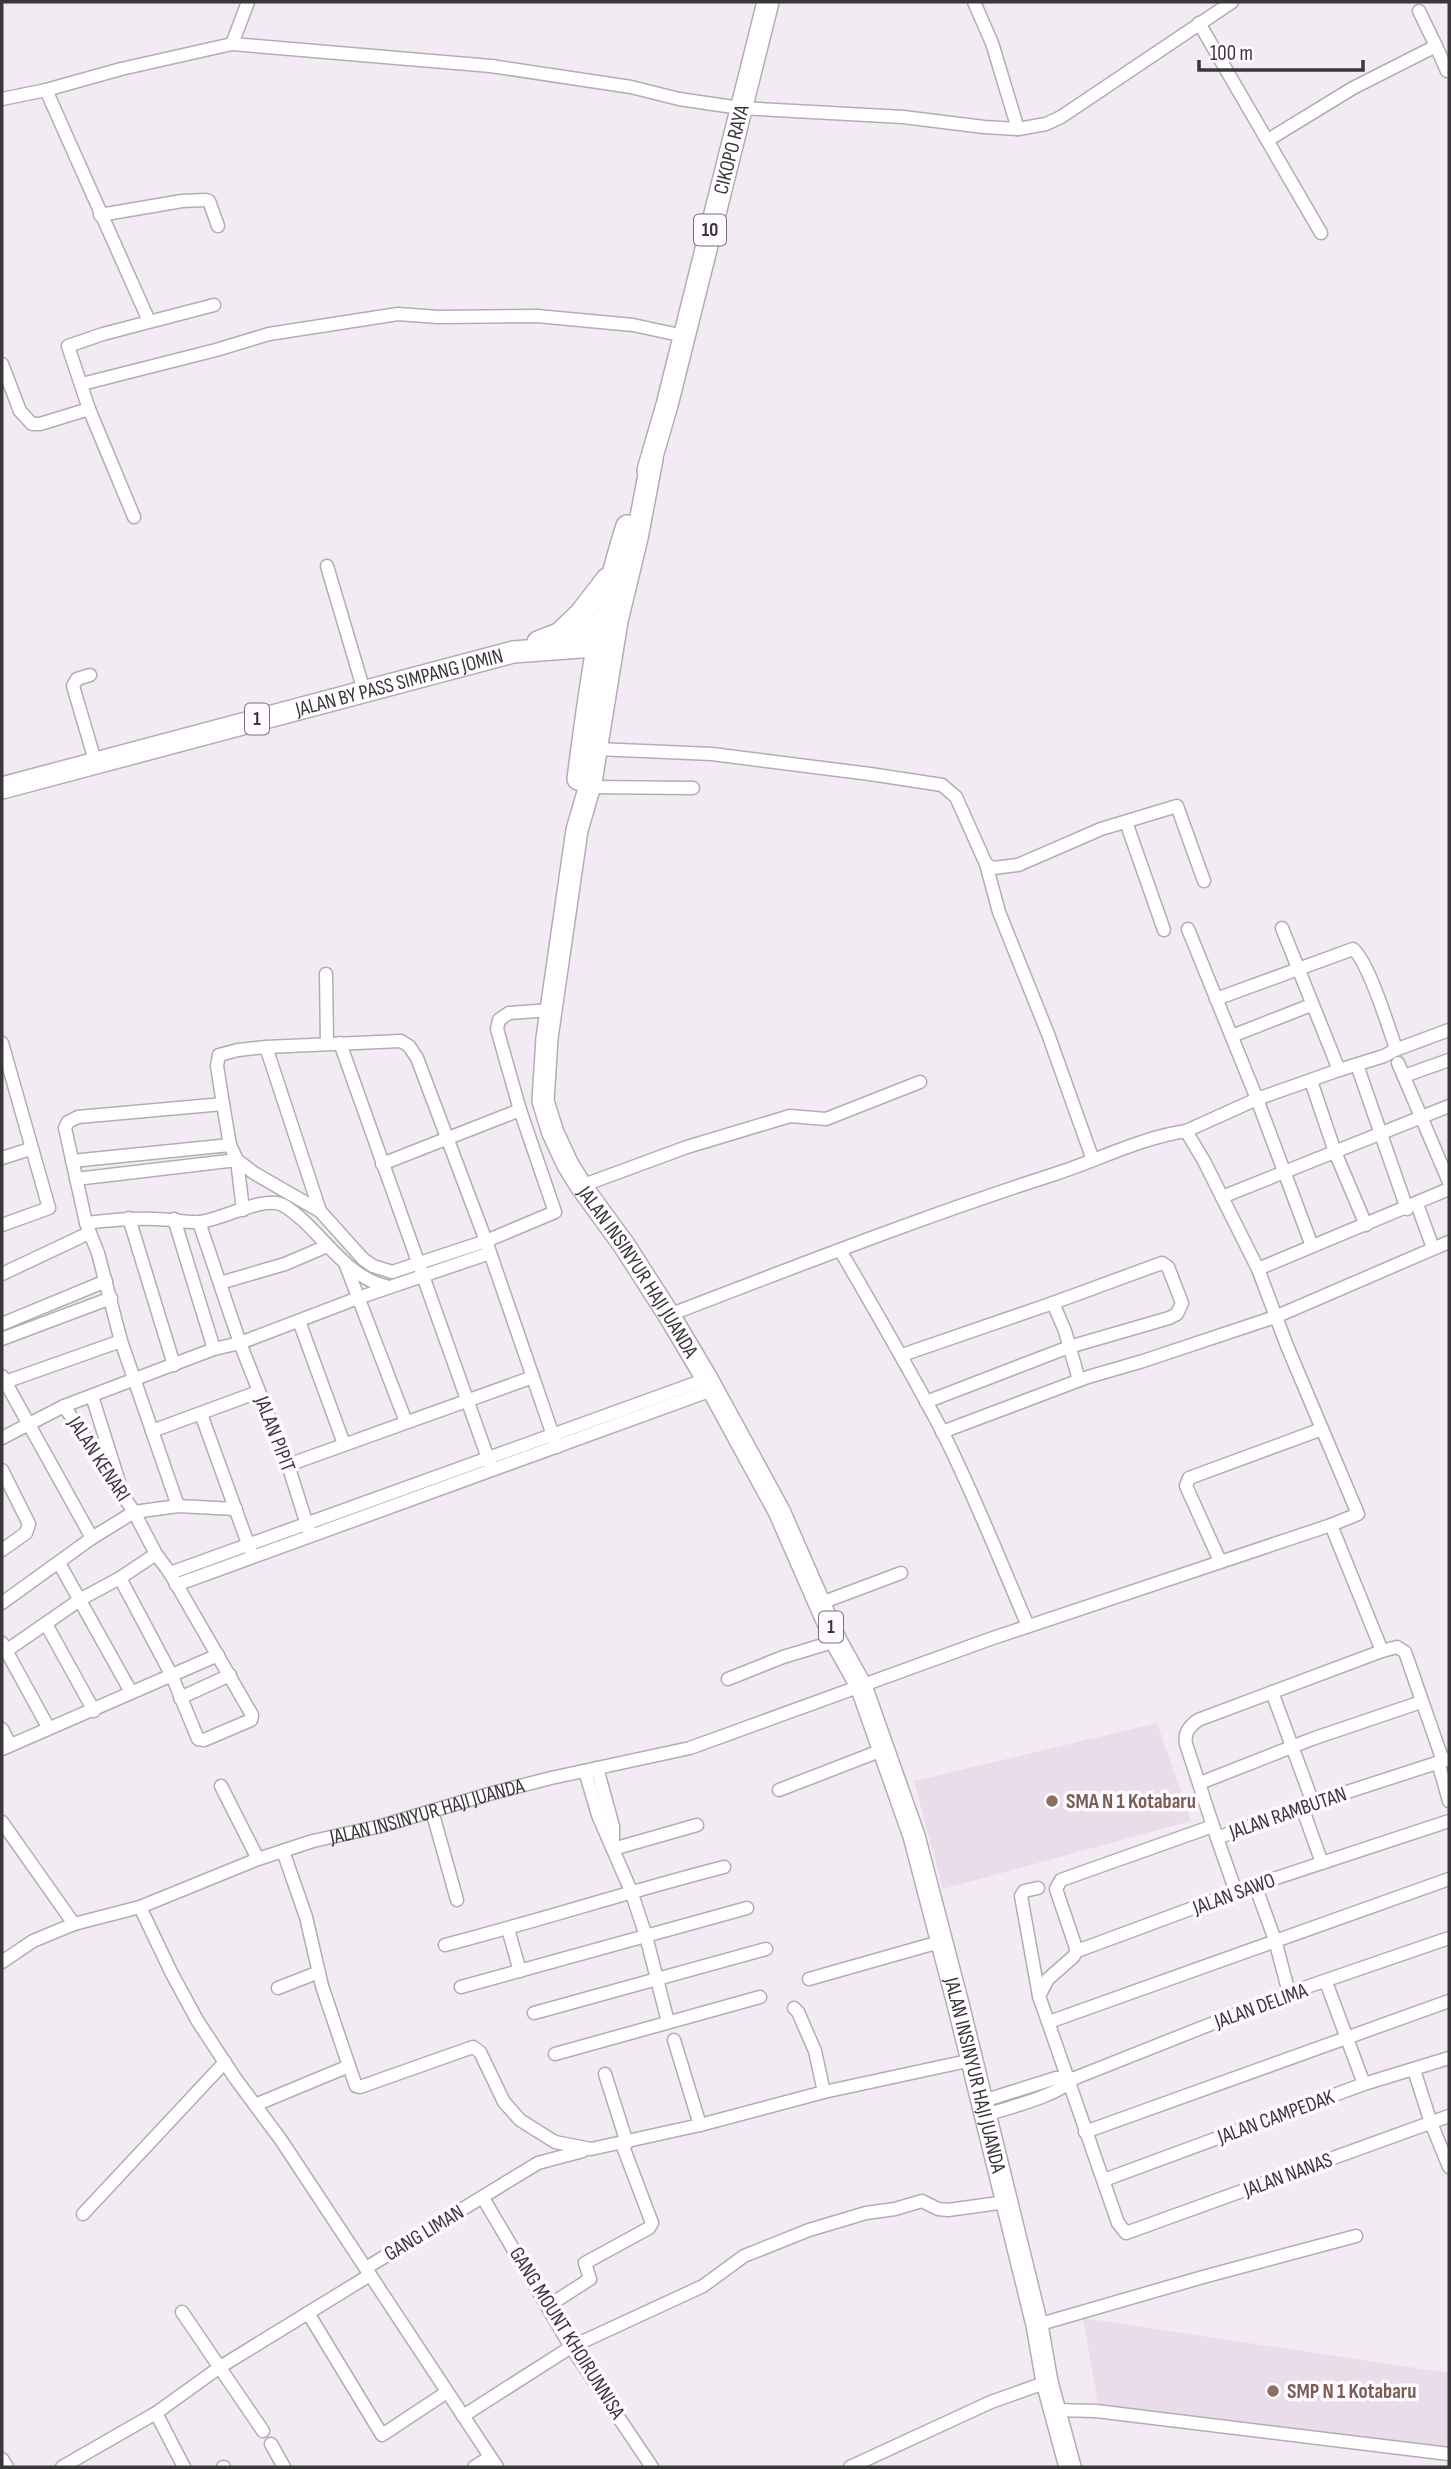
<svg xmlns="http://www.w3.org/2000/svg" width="1451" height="2469" viewBox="0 0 1451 2469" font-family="'Sofia Sans Condensed',sans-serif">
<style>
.built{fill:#e9ddea}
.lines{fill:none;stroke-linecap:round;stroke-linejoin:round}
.minor-casing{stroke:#b4acb5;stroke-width:15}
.trunk-casing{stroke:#b4acb5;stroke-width:24}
.minor{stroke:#fff;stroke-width:12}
.trunk{stroke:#fff;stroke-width:21}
.education-dot{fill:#8d6e63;stroke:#fefaff;stroke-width:2.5}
.labels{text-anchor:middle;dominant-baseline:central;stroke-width:7;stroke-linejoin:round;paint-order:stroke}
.shield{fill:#fefaff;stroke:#757276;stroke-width:2}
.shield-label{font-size:19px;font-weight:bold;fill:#3a373b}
.street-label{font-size:21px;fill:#3a373b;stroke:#fefaff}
.education-label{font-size:21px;font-weight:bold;fill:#785e54;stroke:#fefaff;text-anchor:start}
</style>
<rect width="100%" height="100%" fill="#f3ebf4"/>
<g class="built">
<polygon points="1157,1723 1191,1821 943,1889 914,1781"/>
<polygon points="1083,2318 1449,2373 1449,2450 1099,2409"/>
</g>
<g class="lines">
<defs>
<g id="minor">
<polyline points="974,2 992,43 1018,129"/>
<polyline points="1199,23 1321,233"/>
<polyline points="232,44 248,2"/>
<polyline points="1436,46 1447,71"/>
<polyline points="46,90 149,321"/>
<polyline points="2,99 46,90 121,69 232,44 491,66 631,87 679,99 740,108 903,117 984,127 1018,129 1046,124 1061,117 1232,2"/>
<polyline points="1268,140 1353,88 1436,46 1419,11"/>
<polyline points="100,215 182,201 206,200 209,201 218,226"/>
<polyline points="2,364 20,411 32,424 40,424 89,409"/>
<polyline points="82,384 216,350 269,334 398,314 438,317 537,316 633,325 684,336"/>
<polyline points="134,517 89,409 68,346 103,334 214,305"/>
<polyline points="327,566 364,691"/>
<polyline points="90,675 77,679 73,686 96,764"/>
<polyline points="597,749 712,754 870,774 942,785 956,797 986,864 993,868 1018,865 1101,829 1177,806 1204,881"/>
<polyline points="589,787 693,788"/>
<polyline points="1126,822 1164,930"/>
<polyline points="986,864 999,912 1048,1034 1093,1160"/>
<polyline points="1282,928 1339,1070"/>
<polyline points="1188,929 1257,1099 1312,1246"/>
<polyline points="326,974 327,1043"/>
<polyline points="1232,1036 1311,1005"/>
<polyline points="2,1043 49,1208 2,1225"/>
<polyline points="340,1043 490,1464"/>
<polyline points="266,1047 320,1211"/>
<polyline points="1395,1050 1449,1030"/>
<polyline points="1398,1063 1449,1182"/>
<polyline points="1357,1065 1407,1209"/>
<polyline points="1404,1076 1449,1060"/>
<polyline points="1311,1081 1335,1152 1366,1225"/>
<path d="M1186,1131l71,-32 82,-29 45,-14 11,-6v-4c-7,-21 -27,-85 -42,-97l-137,50"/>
<polyline points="2,1158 30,1149"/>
<polyline points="72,1161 230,1145"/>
<polyline points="382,1164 520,1110"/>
<polyline points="76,1179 237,1160 254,1173 320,1211 363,1259 373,1266 392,1272 486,1241 555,1212 520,1110 497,1029 499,1020 509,1013 551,1010"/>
<polyline points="581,1186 687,1147 790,1116 826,1119 920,1082"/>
<polyline points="1222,1197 1449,1106"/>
<polyline points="1417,1204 1433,1248"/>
<polyline points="243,1210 237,1160 230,1145 223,1104 217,1066 219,1055 238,1050 266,1047 401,1041 409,1046 417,1058 486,1241 557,1447"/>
<polyline points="129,1218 174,1365"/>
<polyline points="174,1219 214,1349"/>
<polyline points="199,1222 240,1343 288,1465 309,1531"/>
<path d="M86,1223c24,-3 47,-5 70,-4 14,0 30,4 44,3 21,-2 65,-27 83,-17 38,23 59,72 106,82"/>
<path d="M840,1250c35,60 70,120 102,181 32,63 58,130 86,195"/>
<polyline points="345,1263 406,1422"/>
<polyline points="1258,1269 1449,1189"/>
<polyline points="2,1274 89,1233"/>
<polyline points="220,1283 285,1264 327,1246"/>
<polyline points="299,1321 344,1444"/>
<polyline points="2,1324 106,1281"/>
<polyline points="2,1339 111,1298"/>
<polyline points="902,1355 1053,1303 1065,1331 1079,1380"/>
<polyline points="2,1376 92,1538"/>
<polyline points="5,1382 121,1341"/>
<polyline points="92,1396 119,1482"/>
<polyline points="926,1402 1069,1347 1169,1318 1177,1314 1182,1303 1168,1267 1162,1263 1053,1303"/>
<polyline points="64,1406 134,1512 156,1554 170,1573 252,1715 251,1720 204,1740 198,1739 172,1676 120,1578"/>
<polyline points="201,1414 251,1552"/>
<polyline points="152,1431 258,1392"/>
<polyline points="942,1432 1088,1377 1143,1361 1275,1317 1449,1242"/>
<polyline points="2,1438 64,1406 214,1349 240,1343 358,1298 490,1253"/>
<polyline points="288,1465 533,1377"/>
<polyline points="2,1470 29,1524 26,1533 2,1550"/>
<polyline points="178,1506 121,1341 98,1253 86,1223 65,1128 68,1122 78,1117 223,1104"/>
<polyline points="1331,1525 1382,1651"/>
<polyline points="1220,1561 1186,1486 1189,1478 1322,1429"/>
<polyline points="59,1563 131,1692"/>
<polyline points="170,1573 707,1379"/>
<polyline points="176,1585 712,1390"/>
<polyline points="2,1603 92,1538 134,1512 178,1506 236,1509"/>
<polyline points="821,1603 901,1573"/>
<polyline points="46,1624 94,1711"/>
<polyline points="2,1643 48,1727"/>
<polyline points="6,1651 81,1599 120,1578 156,1554"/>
<polyline points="728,1679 783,1657 836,1641"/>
<polyline points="1272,1692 1313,1803"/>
<polyline points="180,1698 230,1675"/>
<polyline points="2,1729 10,1745"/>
<polyline points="2,1749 218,1655"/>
<polyline points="1438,1762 1449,1801"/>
<polyline points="597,1768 613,1826 613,1842"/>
<polyline points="585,1771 598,1815 631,1891 646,1936 668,2022"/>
<polyline points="1200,1783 1312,1739 1421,1702"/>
<polyline points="221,1786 258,1859"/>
<polyline points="779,1790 885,1749"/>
<polyline points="1302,1807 1322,1863"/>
<polyline points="432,1811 457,1900"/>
<polyline points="2,1822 74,1924"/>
<path d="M1213,1826l-27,-82c-2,-12 3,-17 12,-24l184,-69 15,-4 8,5 38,109"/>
<polyline points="1217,1838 1236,1892"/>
<polyline points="613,1849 697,1825"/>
<polyline points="1255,1885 1275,1940 1289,1993"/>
<polyline points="1038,1888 1024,1891 1021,1896 1039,1996 1118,2223 1126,2233 1449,2116"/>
<polyline points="140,1907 171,1972 197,2020 235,2078 281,2140 497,2467"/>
<polyline points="508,1929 520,1971"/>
<path d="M445,1945c93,-24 185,-54 279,-78"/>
<polyline points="1077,1951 1056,1889 1061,1880 1213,1826 1217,1838 1313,1803 1449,1759"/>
<path id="s1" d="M2,1962l31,-21 41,-17 66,-17 118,-48 55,-18 68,-15 108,-32 62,-16 139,-30 300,-109 341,-114 27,-11 -71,-168 -29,-77 -54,-108 -18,-30c-46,7 -88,29 -131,43 -131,42 -258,92 -386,141"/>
<polyline points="809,1979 943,1941"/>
<polyline points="1326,1982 1364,2084"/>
<polyline points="461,1987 747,1908"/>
<polyline points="278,1988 319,1972"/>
<polyline points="1039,1996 1048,1979 1073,1957 1077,1951 1255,1885 1449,1821"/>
<polyline points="794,2008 798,2012 815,2051 824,2092"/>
<polyline points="534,2013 766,1949"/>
<polyline points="1049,2022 1449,1879"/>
<polyline points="674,2040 700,2125"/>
<polyline points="555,2054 760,1997"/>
<polyline points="349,2066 356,2086 360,2087 473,2047 480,2052 504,2102 520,2120 555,2142 591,2149 700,2125 824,2092 972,2060"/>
<polyline points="1414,2070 1431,2123 1449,2167"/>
<polyline points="605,2074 627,2143"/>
<polyline points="983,2101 1056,2078 1071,2078"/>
<polyline points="255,2105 349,2066 322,1986 306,1917 283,1851"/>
<path d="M986,2115c27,-9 69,-18 89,-37l214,-85 160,-55"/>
<polyline points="1085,2132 1449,2001"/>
<polyline points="1104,2180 1364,2084 1449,2058"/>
<polyline points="483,2198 571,2347 652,2467"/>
<polyline points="83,2214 225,2062"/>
<polyline points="366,2268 538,2163 583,2151"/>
<polyline points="548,2306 590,2279 585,2263 649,2228 652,2223 622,2144"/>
<polyline points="182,2312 263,2431"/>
<polyline points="308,2313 382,2435 447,2392"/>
<polyline points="1037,2325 1203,2277 1356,2236"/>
<polyline points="1055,2410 1096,2411 1449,2454"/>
<polyline points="156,2413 184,2467"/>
<polyline points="463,2416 571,2347 703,2286 744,2256 809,2230 866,2213 895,2209 922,2201 938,2209 948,2210 1006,2202"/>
<polyline points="271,2444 284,2467"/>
<polyline points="2,2459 7,2467"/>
<polyline points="62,2467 156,2413 220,2367 370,2275"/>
<polyline points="223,2467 224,2467"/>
<polyline points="474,2467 490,2457"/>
<polyline points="850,2467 991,2402 1047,2382"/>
</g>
<g id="trunk">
<path id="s2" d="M652,459l-15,79 -20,83 -26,161 -14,48 -30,208 -4,63 10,32 15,32 13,21 43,59 45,70 38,64 72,132 57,130 25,45 53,150 44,168 79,321 10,57 23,85"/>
<path id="s3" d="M648,470l19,-65 101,-403"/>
<polyline points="562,631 580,614 607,579"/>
<polyline points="538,642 561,633 612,622"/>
<path d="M578,779c11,-86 22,-170 49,-253"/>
<path id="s4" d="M2,788l511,-136 95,-7"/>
</g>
</defs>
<use href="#minor" class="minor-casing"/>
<use href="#trunk" class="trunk-casing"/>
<use href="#minor" class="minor"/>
<use href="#trunk" class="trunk"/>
</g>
<g class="education-dot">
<circle cx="1052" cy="1801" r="7"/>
<circle cx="1273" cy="2391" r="7"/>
</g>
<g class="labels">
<g class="shield">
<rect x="694" y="214.5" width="32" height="31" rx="5"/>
<rect x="245" y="703.5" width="24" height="31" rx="5"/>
<rect x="819" y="1611.5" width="24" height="31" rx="5"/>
</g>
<g class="shield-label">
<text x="710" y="230">10</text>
<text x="257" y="719">1</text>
<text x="831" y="1627">1</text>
</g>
<g class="street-label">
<text stroke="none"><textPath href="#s3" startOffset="331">CIKOPO RAYA</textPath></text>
<text stroke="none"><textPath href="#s4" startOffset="411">JALAN BY PASS SIMPANG JOMIN</textPath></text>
<text stroke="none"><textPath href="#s2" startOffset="849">JALAN INSINYUR HAJI JUANDA</textPath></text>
<text transform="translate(275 1434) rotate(69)">JALAN PIPIT</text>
<text transform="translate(99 1459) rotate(57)">JALAN KENARI</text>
<text stroke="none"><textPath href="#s1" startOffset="453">JALAN INSINYUR HAJI JUANDA</textPath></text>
<text transform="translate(1288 1813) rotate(-19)">JALAN RAMBUTAN</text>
<text transform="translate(1234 1894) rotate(-20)">JALAN SAWO</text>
<text transform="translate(1261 2006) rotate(-20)">JALAN DELIMA</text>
<text stroke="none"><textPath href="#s2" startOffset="1726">JALAN INSINYUR HAJI JUANDA</textPath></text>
<text transform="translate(1276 2117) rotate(-20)">JALAN CAMPEDAK</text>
<text transform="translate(1288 2175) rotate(-20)">JALAN NANAS</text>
<text transform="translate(424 2233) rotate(-31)">GANG LIMAN</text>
<text transform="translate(567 2333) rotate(58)">GANG MOUNT KHOIRUNNISA</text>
</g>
<g class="education-label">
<text x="1066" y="1801">SMA N 1 Kotabaru</text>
<text x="1287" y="2391">SMP N 1 Kotabaru</text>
</g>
</g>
<rect width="1451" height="2469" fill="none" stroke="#3a373b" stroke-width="7"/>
<path d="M1199 60v10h164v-10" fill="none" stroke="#3a373b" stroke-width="3.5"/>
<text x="1210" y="60" font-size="21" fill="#3a373b" stroke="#fefaff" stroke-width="5" paint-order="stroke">100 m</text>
</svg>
